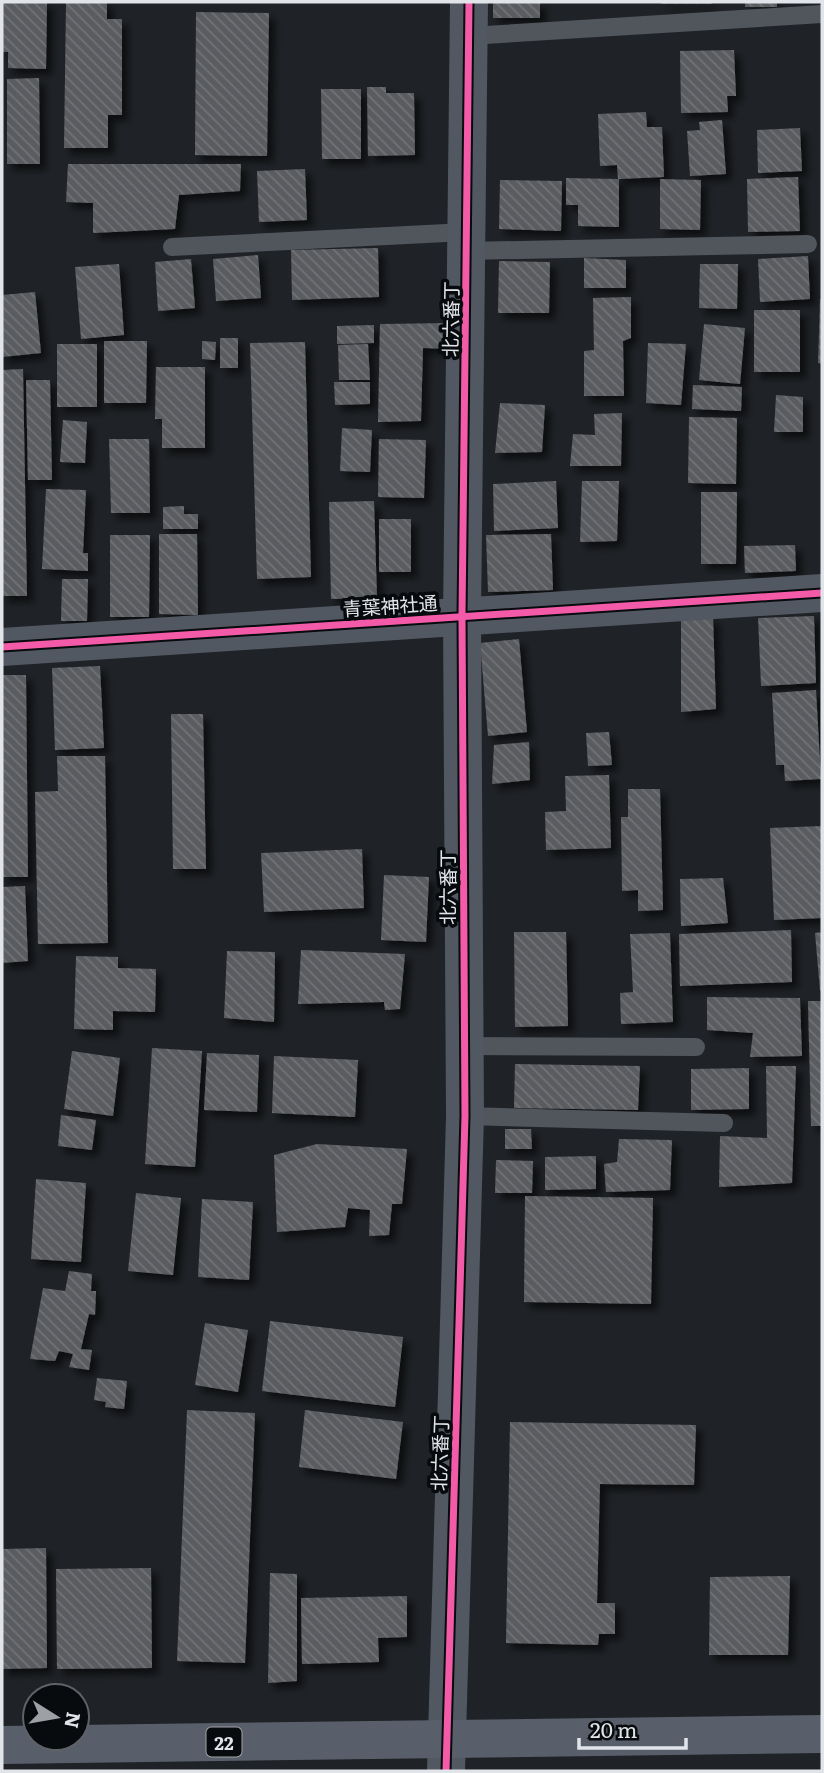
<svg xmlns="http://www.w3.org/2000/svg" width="824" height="1773" viewBox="0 0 824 1773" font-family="Literata,'Noto Sans JP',serif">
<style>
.building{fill:url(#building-back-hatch);filter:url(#shadow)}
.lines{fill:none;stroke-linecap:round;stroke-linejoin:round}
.lane{stroke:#51555c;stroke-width:18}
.secondary{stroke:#515861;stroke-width:38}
.primary{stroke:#585f6a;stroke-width:38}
.cycleway-casing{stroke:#080b0e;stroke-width:11}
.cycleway{stroke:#f35aa7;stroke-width:7}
.labels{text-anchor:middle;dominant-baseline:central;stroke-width:7;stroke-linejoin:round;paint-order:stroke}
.shield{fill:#080b0e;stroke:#a0a4a8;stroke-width:2}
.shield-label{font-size:18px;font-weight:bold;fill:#e1e5ea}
.street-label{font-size:19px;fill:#e1e5ea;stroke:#080b0e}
</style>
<defs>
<pattern id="building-back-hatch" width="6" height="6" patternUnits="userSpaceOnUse" patternTransform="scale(1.75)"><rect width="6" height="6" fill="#5a5c60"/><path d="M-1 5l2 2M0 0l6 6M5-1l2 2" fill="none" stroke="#717377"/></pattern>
<filter id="shadow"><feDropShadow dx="6" dy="6" stdDeviation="3.5" flood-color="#0009"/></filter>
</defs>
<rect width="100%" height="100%" fill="#1f2226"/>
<g class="building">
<polygon points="2,2 47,2 46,69 8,68 8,52 2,52"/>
<polygon points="66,2 107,2 107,19 122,19 122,115 108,115 108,148 64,148"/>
<rect x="493" y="2" width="47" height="16"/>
<rect x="661" y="2" width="51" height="2"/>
<rect x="745" y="2" width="32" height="5"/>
<polygon points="196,12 269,13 267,156 195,155"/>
<polygon points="734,50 736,96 727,96 728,112 681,113 680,51"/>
<polygon points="39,78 40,164 7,164 7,79"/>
<polygon points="367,87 386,87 386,93 414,93 415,155 368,156"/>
<polygon points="321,89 361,89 361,159 322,159"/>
<polygon points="646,112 647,127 662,127 664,177 619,179 619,227 578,226 578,205 566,205 566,178 618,179 617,165 600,166 598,114"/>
<polygon points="722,120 726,174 690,176 687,131 700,130 699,122"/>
<polygon points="800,128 802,171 758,173 757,130"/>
<polygon points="68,164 241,164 240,191 179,195 175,229 93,233 93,203 66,202"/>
<polygon points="305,169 307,220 259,222 257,171"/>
<polygon points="798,177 800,231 748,232 747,179"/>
<polygon points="660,179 701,180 700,230 660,229"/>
<polygon points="500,180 562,181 561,231 499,229"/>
<polygon points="378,248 379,297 292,300 291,250"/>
<polygon points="258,255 261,298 216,301 213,259"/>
<polygon points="808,256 810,299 760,302 758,259"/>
<polygon points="584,258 626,260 626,288 584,288"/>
<polygon points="191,259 195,308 158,311 155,262"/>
<polygon points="499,261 550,262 549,313 498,313"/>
<polygon points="119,264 124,335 81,339 75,267"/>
<polygon points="700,264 738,264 737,309 699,308"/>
<polygon points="35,292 41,353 2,357 2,295"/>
<polygon points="631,297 631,338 623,341 624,396 584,396 584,351 594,350 593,298"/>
<polygon points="820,299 822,299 822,364 818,363"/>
<rect x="754" y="310" width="46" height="62"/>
<polygon points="450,323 450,349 423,348 421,421 378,422 380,324"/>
<polygon points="704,324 745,328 740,384 699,380"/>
<polygon points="374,325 374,343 337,344 337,326"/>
<rect x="220" y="338" width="18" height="30"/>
<polygon points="104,341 147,341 146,403 104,403"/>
<polygon points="202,341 216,342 215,360 202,359"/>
<polygon points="305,342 311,577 257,579 250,343"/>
<polygon points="648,343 686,344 681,405 646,403"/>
<rect x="57" y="344" width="40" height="63"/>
<polygon points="368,344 370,380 339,380 338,345"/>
<polygon points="156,367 205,367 205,448 162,448 162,419 155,419"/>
<polygon points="23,369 27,596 2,596 2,370"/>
<polygon points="26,380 50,380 52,480 28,480"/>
<polygon points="334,382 370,382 370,404 335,405"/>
<polygon points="693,385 742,387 741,411 692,409"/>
<polygon points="776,395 803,397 803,432 774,432"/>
<polygon points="500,403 545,405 542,452 495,453"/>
<polygon points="622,413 621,466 570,466 573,434 595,435 594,414"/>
<polygon points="689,417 737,418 736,484 688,483"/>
<polygon points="63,420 87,422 85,463 60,462"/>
<polygon points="342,428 372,430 370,472 340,471"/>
<polygon points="109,439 149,439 150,513 111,513"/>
<polygon points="379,439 426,440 424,498 378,497"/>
<polygon points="556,481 558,528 494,531 493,484"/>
<polygon points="582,481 619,481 617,541 580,542"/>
<polygon points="46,489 86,490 83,553 88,553 88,571 42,569"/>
<polygon points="701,492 737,492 736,564 701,564"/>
<polygon points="374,501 377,598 331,599 329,502"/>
<polygon points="184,506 184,514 198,514 198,529 163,529 163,507"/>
<rect x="379" y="519" width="32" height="53"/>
<polygon points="159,534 197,534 198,615 159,614"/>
<polygon points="551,534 553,590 488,592 486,535"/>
<polygon points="110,535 150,535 149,617 110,617"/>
<polygon points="795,545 796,571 745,573 744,546"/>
<polygon points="62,579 88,579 87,621 61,621"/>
<polygon points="814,616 816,683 761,686 758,618"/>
<polygon points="713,617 716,709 681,712 681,619"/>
<polygon points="519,639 527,732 488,736 480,643"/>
<polygon points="100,666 104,748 55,750 52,668"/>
<polygon points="2,675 26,675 28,877 2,877"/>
<polygon points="816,690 821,779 785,781 784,765 776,765 772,693"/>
<polygon points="171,714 203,714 206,869 173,869"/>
<polygon points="609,732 612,765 588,766 586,733"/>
<polygon points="529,742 530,780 492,784 494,745"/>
<polygon points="57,756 105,756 108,943 38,944 35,792 58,791"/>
<polygon points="609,775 611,848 546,850 545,812 566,811 565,776"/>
<polygon points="628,789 660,789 663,910 638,911 638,890 622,891 621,817 628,817"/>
<polygon points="821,826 822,918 774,920 770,828"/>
<polygon points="362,849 364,908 264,912 261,853"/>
<polygon points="384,875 429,877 426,942 381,940"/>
<polygon points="723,878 728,923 681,926 680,879"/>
<polygon points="25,886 28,961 2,963 2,887"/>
<polygon points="791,930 792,982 680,986 679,934"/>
<polygon points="514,932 566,932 568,1026 515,1027"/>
<polygon points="822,932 822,991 820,991 815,933"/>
<polygon points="670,933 673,1022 621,1024 620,993 633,992 630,934"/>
<polygon points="301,950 405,954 400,1009 385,1010 384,1002 298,1004"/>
<polygon points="227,951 275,952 274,1022 224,1018"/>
<polygon points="76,956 118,957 118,968 156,969 155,1012 113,1011 113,1030 74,1029"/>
<polygon points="707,997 800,998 802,1056 750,1057 753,1033 707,1030"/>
<polygon points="808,1001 822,1001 822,1126 811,1126"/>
<polygon points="152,1048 202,1051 195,1167 145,1164"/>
<polygon points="72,1051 120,1058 113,1116 64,1109"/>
<polygon points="207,1053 259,1055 257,1112 204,1110"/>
<polygon points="274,1056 358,1060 355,1117 272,1113"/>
<polygon points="515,1064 640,1066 638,1110 514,1108"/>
<polygon points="766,1066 796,1066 792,1183 719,1187 720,1136 767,1138"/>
<polygon points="749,1068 749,1109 691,1110 691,1069"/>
<polygon points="61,1115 96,1120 92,1150 58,1146"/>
<polygon points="505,1129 531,1129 532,1149 505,1149"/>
<polygon points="619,1139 672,1140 670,1190 606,1192 604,1164 617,1162"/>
<polygon points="317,1144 407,1149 402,1204 392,1204 389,1235 369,1236 370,1210 348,1208 345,1227 277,1232 274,1155"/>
<polygon points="596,1156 596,1189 545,1190 545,1157"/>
<polygon points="496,1160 533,1161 532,1193 495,1193"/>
<polygon points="36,1179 86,1183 81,1262 31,1259"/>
<polygon points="136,1193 181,1198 173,1275 128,1271"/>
<polygon points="525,1196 653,1198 651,1304 524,1302"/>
<polygon points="202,1199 253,1202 249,1280 198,1277"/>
<polygon points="69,1271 92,1274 91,1291 96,1291 95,1315 89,1314 81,1349 92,1350 89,1370 69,1367 73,1354 59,1351 55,1361 30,1359 43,1288 65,1291"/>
<polygon points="270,1321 403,1337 395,1407 262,1391"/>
<polygon points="205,1323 248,1330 238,1392 195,1385"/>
<polygon points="97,1378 127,1381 124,1409 105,1407 106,1402 94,1400"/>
<polygon points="187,1410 255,1413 245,1663 177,1661"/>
<polygon points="305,1410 403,1422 396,1479 299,1467"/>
<polygon points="510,1422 696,1425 694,1485 600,1484 597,1603 615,1603 615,1634 599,1634 598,1645 506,1643"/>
<polygon points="46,1548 47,1668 2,1669 2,1549"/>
<polygon points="151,1568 152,1668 57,1669 56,1569"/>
<polygon points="270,1573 297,1574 297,1681 268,1683"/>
<polygon points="790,1576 788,1655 709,1655 710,1577"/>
<polygon points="407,1596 407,1637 378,1638 379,1662 302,1664 301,1598"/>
</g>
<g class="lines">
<g class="lane">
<polyline points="469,36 822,14"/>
<polyline points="172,247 466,232"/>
<polyline points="466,251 808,244"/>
<polyline points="464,1046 696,1047"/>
<polyline points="465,1116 724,1123"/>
</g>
<g class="secondary">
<polyline points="2,647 822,593"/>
<polyline points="446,1771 465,1116 462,616 469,2"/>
</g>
<polyline class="primary" points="2,1745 822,1734"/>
<defs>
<g id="cycleway">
<polyline points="2,647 822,593"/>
<polyline points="446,1771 465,1116 462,616 469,2"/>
</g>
</defs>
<use href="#cycleway" class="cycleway-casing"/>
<use href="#cycleway" class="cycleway"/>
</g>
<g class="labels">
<rect class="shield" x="206.5" y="1727.5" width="35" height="29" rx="5"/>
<g class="shield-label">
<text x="224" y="1742">22</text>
</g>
<g class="street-label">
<text transform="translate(450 319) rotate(-89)">北六番丁</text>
<text transform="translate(390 605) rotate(-4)">青葉神社通</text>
<text transform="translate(447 887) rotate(-90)">北六番丁</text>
<text transform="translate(439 1453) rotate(-88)">北六番丁</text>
</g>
</g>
<rect width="824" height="1773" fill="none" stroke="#e1e5ea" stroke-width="7"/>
<g transform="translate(56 1717) rotate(101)"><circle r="33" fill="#080b0e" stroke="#5f6266" stroke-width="2"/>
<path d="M0-5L12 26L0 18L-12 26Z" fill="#9da1a5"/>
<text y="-10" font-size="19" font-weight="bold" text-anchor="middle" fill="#e1e5ea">N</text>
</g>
<path d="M579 1738v10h107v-10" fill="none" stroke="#e1e5ea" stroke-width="3.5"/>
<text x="590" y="1738" font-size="21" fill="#e1e5ea" stroke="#080b0e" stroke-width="5" paint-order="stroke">20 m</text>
</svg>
